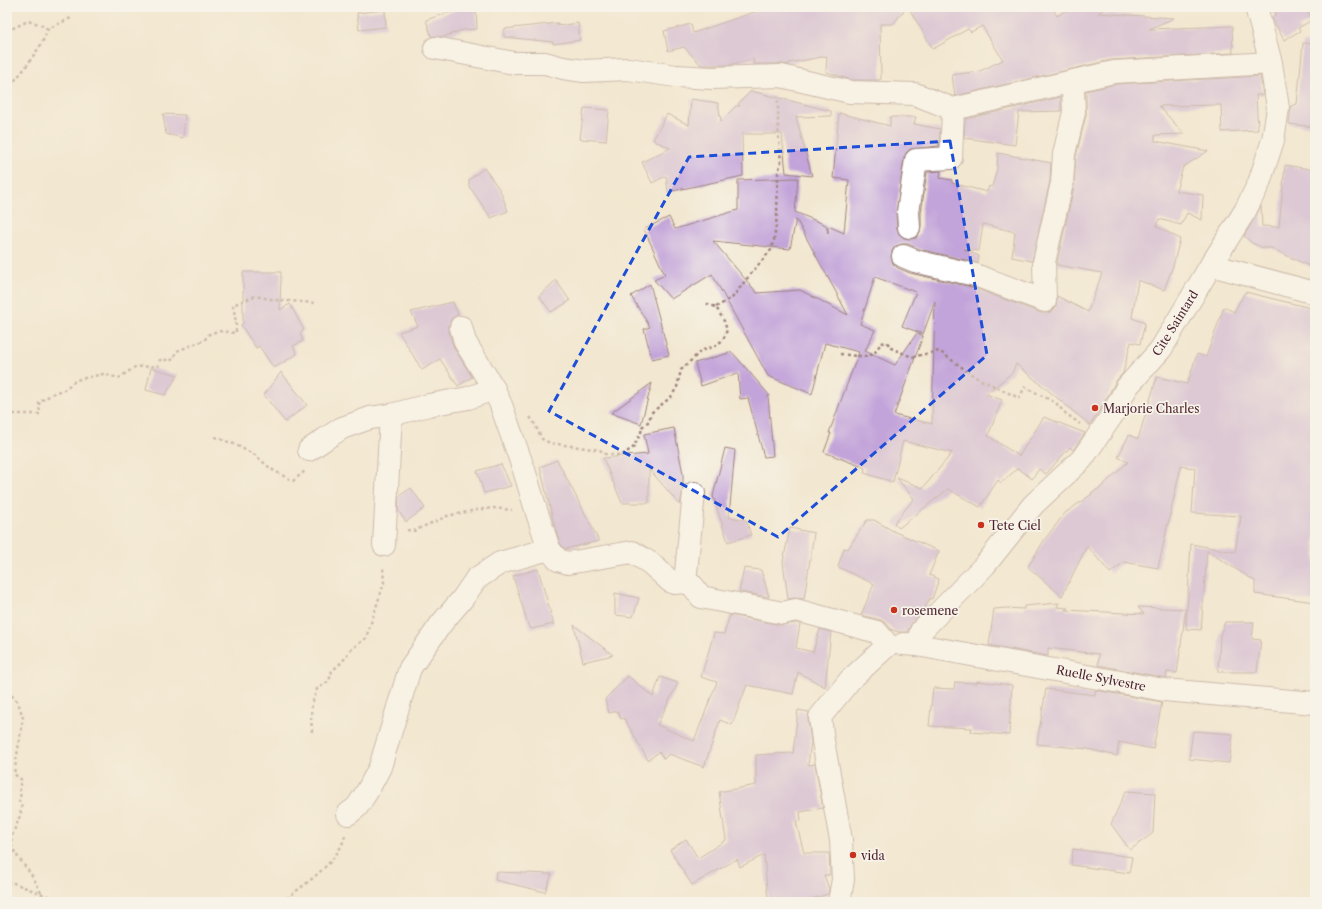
<svg xmlns="http://www.w3.org/2000/svg" width="1322" height="909" viewBox="0 0 1322 909" font-family="'Libre Caslon Text',serif">
<style>
.building{fill:#c3a4da;fill-rule:evenodd}
.lines{fill:none;stroke-linecap:round;stroke-linejoin:round}
.minor-casing{stroke:#9e837e;stroke-width:24}
.path{stroke:#9e837e;stroke-width:2.5;stroke-dasharray:3 3;stroke-linecap:butt}
.minor{stroke:#fff;stroke-width:22}
.marked{fill:none;stroke:#1d4ed8;stroke-width:3;stroke-dasharray:8 5;stroke-linejoin:round}
.poi-dot{fill:#c8321e;stroke:#f7f3e8;stroke-width:1.5}
.labels{text-anchor:middle;dominant-baseline:central;stroke-width:3.5;stroke-linejoin:round;paint-order:stroke}
.street-label{font-size:12px;fill:#4a1f2b;stroke:#f7f3e8}
.poi-label{font-size:12px;fill:#4a1f2b;stroke:#f7f3e8;text-anchor:start}
</style>
<rect width="100%" height="100%" fill="#f7f3e8"/>
<filter id="ink" filterUnits="userSpaceOnUse"><feTurbulence type="fractalNoise" baseFrequency=".025" numOctaves="2"/><feDisplacementMap in="SourceGraphic" scale="8" xChannelSelector="R" yChannelSelector="G"/><feConvolveMatrix kernelMatrix="1 2 1 2 8 2 1 2 1" color-interpolation-filters="sRGB"/></filter>
<filter id="wash" filterUnits="userSpaceOnUse"><feTurbulence type="fractalNoise" baseFrequency=".012" numOctaves="4" result="noise"/><feDisplacementMap in="SourceGraphic" scale="16" xChannelSelector="R" yChannelSelector="G"/><feGaussianBlur stdDeviation="0.9" result="paint"/><feColorMatrix in="noise" values="0 0 0 0 0 0 0 0 0 0 0 0 0 0 0 0 0 1.4 0 .05"/><feComposite in="paint" operator="in"/></filter>
<g filter="url(#wash)">
<rect width="100%" height="100%" fill="#f2e7d0"/>
<g id="blocks">
<g class="building">
<polygon points="465,7 476,7 477,29 462,30 443,37 431,36 426,20"/>
<polygon points="769,7 907,7 893,24 880,24 881,79 879,80 852,80 826,72 827,56 789,63 789,65 781,64 754,64 753,59 729,65 701,65 684,47 668,51 664,31 691,24 693,33"/>
<polygon points="908,7 1052,7 1057,16 1071,7 1108,7 1098,13 1174,18 1149,29 1232,26 1233,53 1111,60 955,96 952,75 980,71 1003,60 982,26 971,32 968,29 933,49"/>
<polygon points="1271,7 1306,7 1312,20 1298,28 1300,31 1284,40 1272,18 1276,14"/>
<polygon points="385,10 386,27 359,30 357,13"/>
<polygon points="558,23 558,26 578,23 580,40 553,44 553,42 504,37 504,29"/>
<polygon points="1303,43 1315,44 1315,127 1289,124 1291,106 1297,104"/>
<path d="M1260,76l3,19h-7l2,35 -36,2 -1,-27 -62,1 25,28 -29,1v6l53,10 -25,16 -7,24 27,4 -1,25 -15,-7 -6,12 -22,-6 -3,7 24,13 -7,27 -9,24 -26,-10 -6,38 13,5 -5,21 -9,-2 -8,31 -7,8 -16,29 -10,15 -74,-61 -4,9 -26,21 16,6 -14,36 31,20 25,-39 41,16 -12,17 -3,-3 -24,27 -7,-5 -7,10 -14,-11 -17,15 -3,-3 -18,27 -32,-18 -49,39 -5,-5 20,-24 -17,-21 26,10 29,-35 -49,-12 -10,41 -29,-9 1,-5 -41,-16 7,-19h-2l30,-81 -34,-9 -13,51 -44,-18 -56,-102 -41,25 -17,-19 11,-5 -21,-46 25,-12 6,12 63,-19v-30l60,-2 -3,34 31,13 2,8v-7l16,7 5,-53 -16,-2 6,-65 51,13v-9h26l-2,7 26,5 -1,17 -29,3 -4,4 -2,5 -8,55 1,15 2,6 5,4 6,1 6,-1 4,-6 1,-6v-13l6,-41 14,-1 -1,7 12,2v3l35,9 2,-6 3,1 5,-18 1,-16 53,10 -1,18 -18,80 -20,-4 3,-25 -32,-8 -4,27 -15,-2 15,7 -1,7 -59,-14 -11,-5h-6l-6,2 -4,5 -1,6 2,7 5,4 12,5 61,14 70,26h6l6,-2 3,-5 1,-10 31,16 14,-39 -45,-8v-2l17,-77 2,-30 10,-41v-24l30,-7zM796,219l41,75 11,21 -48,-25 -43,3 -44,-52 77,8zM875,277l41,15 -14,34 21,8 12,-33 -3,123 -38,-9 29,-79 -6,-3 -22,32 -30,-14 10,-21 -15,-6z"/>
<polygon points="751,91 831,111 831,116 796,117 812,176 786,173 782,134 742,134 743,176 668,192 666,176 652,183 642,162 670,148 653,140 667,114 689,125 691,99 718,103 721,121 736,106 740,106 738,104"/>
<polygon points="1061,97 1061,111 1019,112 1015,145 964,138 965,119"/>
<polygon points="584,108 609,110 606,141 580,139"/>
<polygon points="163,114 185,115 183,138 166,134"/>
<polygon points="1285,165 1315,170 1315,269 1271,248 1263,248 1252,243 1244,236 1261,206 1262,226 1279,227"/>
<polygon points="484,168 500,190 508,211 491,218 469,186 469,180"/>
<polygon points="243,272 281,272 280,310 290,304 304,330 300,333 303,341 293,346 297,354 274,368 259,346 256,348 241,325 243,323"/>
<polygon points="556,280 570,301 551,312 539,296"/>
<polygon points="650,284 669,355 652,359 644,329 650,327 631,296"/>
<polygon points="1245,292 1315,309 1315,602 1255,594 1255,581 1207,551 1201,630 1186,629 1191,544 1235,552 1241,516 1192,513 1195,468 1181,466 1158,568 1124,562 1110,573 1087,546 1062,596 1028,567 1045,539 1065,513 1092,494 1091,493 1100,488 1128,462 1118,457 1129,435 1138,439 1157,377 1187,384 1197,354 1206,357 1224,307 1234,312"/>
<polygon points="453,302 458,315 452,318 449,325 447,326 454,348 472,377 458,386 440,359 422,370 399,332 418,326 411,312"/>
<polygon points="732,352 770,396 768,396 773,456 764,457 748,398 740,399 738,373 701,386 695,363"/>
<polygon points="151,368 178,375 165,395 146,390"/>
<polygon points="281,372 307,405 285,422 264,395"/>
<polygon points="652,383 641,424 611,413"/>
<polygon points="674,428 683,474 683,488 680,505 649,469 649,503 622,503 603,458 648,454 644,434"/>
<polygon points="725,448 735,450 729,517 746,520 751,535 728,542 713,496"/>
<polygon points="557,460 581,506 599,541 565,549 560,543 554,524 540,467"/>
<polygon points="501,464 511,486 484,493 477,471"/>
<polygon points="411,488 425,508 406,522 398,510 399,496"/>
<polygon points="867,520 874,520 895,532 939,551 929,575 939,579 932,599 930,598 924,610 912,623 907,632 899,632 892,630 887,624 881,620 861,615 874,584 838,567 844,548 848,549"/>
<polygon points="790,528 814,533 804,599 794,598 788,599 783,562"/>
<polygon points="744,568 761,570 769,597 739,592"/>
<polygon points="538,569 554,624 531,629 527,621 513,576"/>
<polygon points="615,593 639,598 633,617 615,615"/>
<polygon points="1059,603 1057,607 1068,608 1065,610 1144,614 1138,607 1186,609 1177,673 1167,672 1166,678 1098,665 1099,654 1048,648 1048,656 989,645 994,609 1006,608 1024,609 1024,606"/>
<polygon points="730,615 781,625 796,623 800,624 796,648 813,652 820,629 831,632 825,687 798,672 793,694 747,685 732,725 720,720 704,767 669,754 664,759 659,752 648,760 624,718 621,719 618,711 609,713 605,699 628,676 653,697 660,677 678,683 657,725 694,741 717,682 701,677 714,633 724,634"/>
<polygon points="1225,622 1254,622 1252,639 1261,640 1257,672 1218,672 1220,635"/>
<polygon points="574,625 613,655 583,662"/>
<polygon points="977,681 1012,685 1009,735 971,732 972,728 929,726 933,688 954,689 955,682 977,683"/>
<polygon points="1046,689 1095,695 1095,690 1162,702 1153,749 1119,742 1117,756 1088,749 1037,744"/>
<polygon points="798,710 809,712 808,719 811,742 808,765 815,764 823,808 800,812 801,821 796,822 804,853 829,853 830,875 824,875 829,889 828,894 803,902 779,902 779,898 768,900 764,855 740,867 737,859 692,885 670,850 686,839 698,858 726,840 719,792 756,785 756,755 793,753"/>
<polygon points="1193,731 1233,734 1229,763 1189,759"/>
<polygon points="1126,791 1155,793 1153,833 1130,850 1111,824"/>
<polygon points="1073,849 1132,857 1129,873 1071,865"/>
<polygon points="496,872 552,874 545,892 495,880"/>
</g>
</g>
</g>
<g filter="url(#ink)">
<use href="#blocks" fill-opacity="0" stroke="#9e837e" stroke-width="1"/>
<g class="lines">
<defs>
<g id="minor">
<polyline points="435,48 514,63 545,63 563,68 584,71 628,69 676,76 712,78 781,76 850,92 915,94 953,109 1069,82 1114,72 1271,63"/>
<polyline points="909,227 908,212 916,160 951,158 953,109"/>
<polyline points="903,256 915,261 975,275 1045,301 1044,262 1062,183 1064,154 1074,112 1073,90 1069,82"/>
<polyline points="1211,265 1315,293"/>
<polyline points="461,327 465,342 494,389 501,405 524,470 537,513 549,549"/>
<polyline points="309,450 325,439 342,428 370,418 391,415 429,405 468,398 494,389"/>
<polyline points="384,545 391,415"/>
<polyline points="685,582 694,493"/>
<polyline points="903,644 917,645 1164,690 1315,703"/>
<polyline points="917,645 921,631 985,565 1033,505 1082,459 1111,417 1127,387 1161,349 1211,265 1245,211 1259,183 1273,140 1278,108 1271,63 1256,7"/>
<polyline points="348,814 357,807 368,790 380,767 410,668 441,624 463,598 476,579 500,563 549,549 558,560 568,563 632,552 650,563 670,581 675,583 685,582 693,586 701,597 783,613 796,610 877,632 888,645"/>
<polyline points="839,902 843,880 841,840 823,741 820,717 850,680 888,645"/>
</g>
</defs>
<use href="#minor" class="minor-casing"/>
<g class="path">
<polyline points="7,31 28,21 39,24 48,29"/>
<polyline points="7,90 25,68 42,43 48,29 71,18"/>
<polyline points="716,307 732,298 749,276 771,250 774,241 777,216 778,173 781,162 778,127 778,97"/>
<polyline points="840,354 857,356 868,356 874,354 881,343 887,342 891,348 912,357 939,351 977,378 1019,398 1025,387 1056,403 1064,412 1080,424"/>
<polyline points="7,414 40,414 39,402 56,392 64,390 76,380 103,374 119,378 135,367 158,366 160,360 172,360 177,351 205,340 207,335 218,331 236,333 236,323 233,305 255,296 276,300 315,303"/>
<path d="M530,417l3,4 9,18 8,4 50,7 5,4 17,1 12,-8c2,-7 8,-13 8,-20l7,-6 2,-8 20,-16 6,-10 4,-17 20,-19 14,-5 8,-6 4,-10 -3,-9 -8,-14 -11,-4"/>
<polyline points="215,437 234,444 255,455 271,469 293,481 305,471"/>
<polyline points="407,530 414,531 447,516 476,510 493,508 512,510"/>
<polyline points="7,691 18,702 23,718 14,774 22,780 19,787 21,793 19,801 22,806 20,810 21,813 12,836 11,844 15,853 33,877 41,893"/>
<polyline points="312,732 311,716 312,704 317,689 329,681 332,671 343,661 350,650 366,638 384,583 383,567"/>
<polyline points="7,883 11,882 55,899 103,901 106,902"/>
<path d="M282,902c21,-17 58,-40 63,-67"/>
</g>
<use href="#minor" class="minor"/>
</g>
</g>
<path d="M0 0H1322V909H0ZM950,141l37,214 -209,182 -229,-126 140,-254z" fill="#f2e7d0" fill-opacity=".55" fill-rule="evenodd"/>
<path class="marked" d="M950,141l37,214 -209,182 -229,-126 140,-254z"/>
<g class="poi-dot">
<circle cx="1095" cy="408" r="4"/>
<circle cx="981" cy="525" r="4"/>
<circle cx="894" cy="610" r="4"/>
<circle cx="853" cy="855" r="4"/>
</g>
<g class="labels">
<g class="street-label">
<text transform="translate(1175 323) rotate(-58)">Cite Saintard</text>
<text transform="translate(1101 678) rotate(11)">Ruelle Sylvestre</text>
</g>
<g class="poi-label">
<text x="1103" y="408">Marjorie Charles</text>
<text x="989" y="525">Tete Ciel</text>
<text x="902" y="610">rosemene</text>
<text x="861" y="855">vida</text>
</g>
</g>
<rect width="1322" height="909" fill="none" stroke="#f7f3e8" stroke-width="24"/>
</svg>
